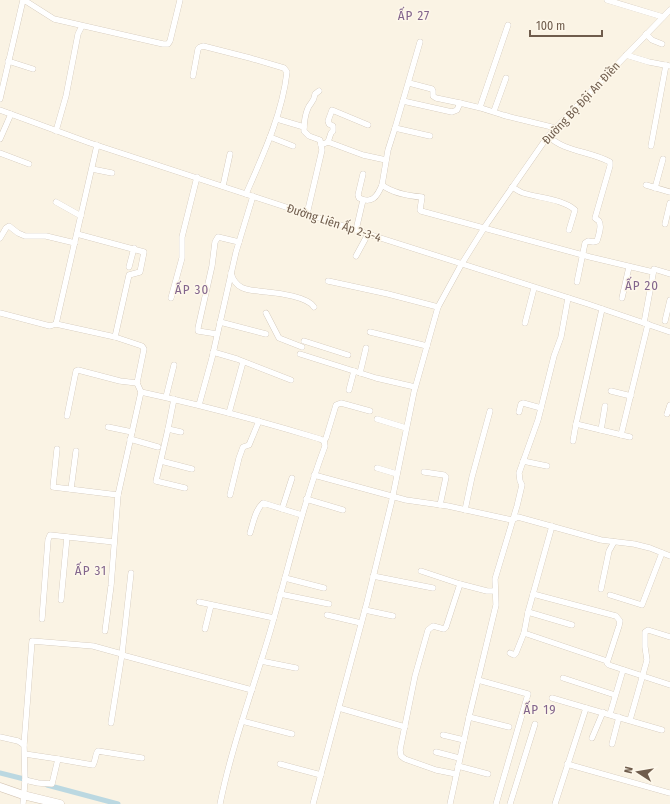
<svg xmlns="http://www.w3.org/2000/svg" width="670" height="804" viewBox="0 0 670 804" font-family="'Fira Sans Condensed',sans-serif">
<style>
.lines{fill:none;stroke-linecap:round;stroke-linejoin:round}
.canal{stroke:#bbd8e1;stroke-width:5}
.street-casing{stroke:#c9bcac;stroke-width:6}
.secondary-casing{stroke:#cebeac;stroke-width:9}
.street{stroke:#fff;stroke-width:5.5}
.secondary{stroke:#fff;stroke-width:8}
.labels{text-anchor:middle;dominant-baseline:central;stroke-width:3;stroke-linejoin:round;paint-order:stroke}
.street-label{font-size:12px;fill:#6f5c4c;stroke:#fdf7ea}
.neighbourhood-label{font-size:13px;letter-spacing:1px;fill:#82648c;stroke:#fdf7ea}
</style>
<rect width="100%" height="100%" fill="#faf3e4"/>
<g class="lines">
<g class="canal">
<polyline points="0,773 28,780"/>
<polyline points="47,785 118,804"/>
</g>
<defs>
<g id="street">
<polyline points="24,0 54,19 163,44 168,44 170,41 180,0"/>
<polyline points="607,0 663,17"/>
<polyline points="646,34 652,40 662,44"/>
<polyline points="626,55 649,62 670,66"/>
<polyline points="8,61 33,69"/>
<path d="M193,76l5,-27 2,-2 3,-1 47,12 34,10 3,4c-5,43 -24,83 -41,122"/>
<polyline points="409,83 432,89 433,91 433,96 436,98 460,103"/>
<polyline points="0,99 23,0"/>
<path d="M403,101l49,11 5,-2 3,-7c15,3 29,7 43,12 17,5 35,8 52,13"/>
<polyline points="480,107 508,25"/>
<polyline points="0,110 90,143 368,234 588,304 670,332"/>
<polyline points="494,111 506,78"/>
<polyline points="277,119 304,127"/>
<polyline points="395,128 420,42"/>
<polyline points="56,131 66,96 78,34 82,26"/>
<path d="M430,136l-35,-8 -7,22 -6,35c11,8 27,11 40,12l-2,13 1,1 169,46 63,15"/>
<path d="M548,136c17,16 42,15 62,26v4l-15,52 4,3c3,6 0,13 -2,20l-4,1 -5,-1 -3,2 -8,39"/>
<polyline points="270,137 293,146"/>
<polyline points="0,139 11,114"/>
<polyline points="328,142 363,155 386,160"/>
<polyline points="321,145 328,142 331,133 333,131 333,126 329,124 328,121 332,110 368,125"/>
<polyline points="651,146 666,65"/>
<polyline points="0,153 29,164"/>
<polyline points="92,169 112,173"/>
<path d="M363,174l-5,21 1,3c13,6 18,-1 23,-13"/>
<polyline points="646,185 670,192"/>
<polyline points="223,186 230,154"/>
<path d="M512,187c4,2 8,5 11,6 16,5 40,6 52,17l-6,20"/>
<polyline points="655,188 663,159"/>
<polyline points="56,202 81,216"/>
<path d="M307,214l15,-64 -2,-10 -11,-4 -5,-5c0,-8 1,-16 4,-23 3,-6 6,-6 7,-14l4,-3"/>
<polyline points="665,224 670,203"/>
<polyline points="356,230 363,200"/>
<polyline points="0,238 6,228 9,226 18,233 25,236 46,236 75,243"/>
<polyline points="356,256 368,234"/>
<polyline points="129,267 134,248"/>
<path d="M231,273c5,19 21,17 36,19 12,1 41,5 47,15"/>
<polyline points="328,281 388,294 438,307"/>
<polyline points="171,298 182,258 182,237 197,177"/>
<polyline points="622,298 629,267"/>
<polyline points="602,309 576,424 630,437"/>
<polyline points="0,313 50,326 56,324 115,337 129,275 140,272 144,252 77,234"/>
<polyline points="266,313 279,338 302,347"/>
<polyline points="665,321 670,300"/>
<polyline points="220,322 266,334"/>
<polyline points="525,323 534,288"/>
<polyline points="644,323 654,269 670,274"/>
<polyline points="56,324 97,145"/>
<polyline points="370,332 427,346"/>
<polyline points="217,334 198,331 198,328 212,266 215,242 218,237 239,242"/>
<polyline points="115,337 142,346 144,349 137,383 141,392"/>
<polyline points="304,341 348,355"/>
<polyline points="213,352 237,359 291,380"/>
<polyline points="300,354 376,378 415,387"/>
<polyline points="360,373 366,348"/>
<polyline points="349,390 354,371"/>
<polyline points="611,391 631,396"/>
<polyline points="166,397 174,365"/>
<polyline points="174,399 168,429 181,432"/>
<polyline points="199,405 212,358 236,252 253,196"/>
<polyline points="519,412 521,404 523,403 541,408"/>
<polyline points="229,413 243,362"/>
<polyline points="667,414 670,405"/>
<polyline points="67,416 76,371 78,370 120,381 137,383"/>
<polyline points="377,419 406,428"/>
<polyline points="108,427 132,432"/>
<polyline points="168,429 156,481 185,488"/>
<polyline points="601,430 605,406"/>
<polyline points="621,435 648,324"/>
<polyline points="130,439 158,447"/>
<polyline points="324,441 326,438 336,405 341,403 370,411"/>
<polyline points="573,441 576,424"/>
<polyline points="57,449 53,487 118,495"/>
<polyline points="161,461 192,469"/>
<polyline points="523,461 547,466"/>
<polyline points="377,468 397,474"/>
<polyline points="424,472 444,475 446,477 440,505"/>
<polyline points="314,475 406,500 448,506 512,520 518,517 601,540 634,544 650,548 670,556"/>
<polyline points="71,489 76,451"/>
<polyline points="230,495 239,458 243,447 249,445 259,421"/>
<polyline points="306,499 343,510"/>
<polyline points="282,509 292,478"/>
<polyline points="465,510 472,477 490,411"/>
<polyline points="552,526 528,612 524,633 607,661"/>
<path d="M250,533c3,-9 5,-23 13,-30l39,12"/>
<polyline points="421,571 460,584"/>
<polyline points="373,576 433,588"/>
<polyline points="285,578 324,588"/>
<polyline points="601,589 609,551 614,542"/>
<polyline points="280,594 329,604"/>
<polyline points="533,594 616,616 620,621 619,626 607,663 609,665 670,685"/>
<polyline points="610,595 642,605 662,553"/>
<polyline points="61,600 67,537"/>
<polyline points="199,602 274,618"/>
<polyline points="365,610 393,616"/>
<polyline points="528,612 572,625"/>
<polyline points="327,615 361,623"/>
<polyline points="42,619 48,540 50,535 114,542"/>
<polyline points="205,629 211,605"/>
<path d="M105,631l6,-45 7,-91 23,-103c60,13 120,29 179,47l4,2 1,5c-23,61 -37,124 -55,186 -17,57 -38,113 -50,172"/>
<polyline points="510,653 514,655 516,653 524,633"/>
<polyline points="122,655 252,690"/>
<polyline points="261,661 296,668"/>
<polyline points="563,678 615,695"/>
<polyline points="478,680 528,694 496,804"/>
<polyline points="552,698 586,708 555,804"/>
<polyline points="339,708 405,727"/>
<polyline points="586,708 662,730"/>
<polyline points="610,714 623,670"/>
<polyline points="469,717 509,727"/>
<polyline points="630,720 647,660 645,647 645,632 648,630 670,637"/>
<polyline points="242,721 292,734"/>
<polyline points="111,723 122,654 131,573"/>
<polyline points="443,735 464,740"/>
<polyline points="0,737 18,741 24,745 25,780 23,804"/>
<polyline points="592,738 603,712"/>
<polyline points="612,744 619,717"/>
<polyline points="24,745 32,641 93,646 122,654"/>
<polyline points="436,752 459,758"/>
<polyline points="25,754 58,759"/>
<polyline points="280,764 321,775"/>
<polyline points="567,764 670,793"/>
<polyline points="458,766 488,774"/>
<polyline points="456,774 436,770 405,759 401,756 400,750 415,676 428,630 433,626 444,629 446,627 460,584 487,591 495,591"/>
<path d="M25,780l13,3 14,1 6,-25 35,6c3,-5 2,-11 5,-14l44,7"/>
<polyline points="313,804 367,602 392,500 414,392 438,307 461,265 486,225 548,136 670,10"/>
<polyline points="450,804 469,717 496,605 495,579 517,506 522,485 520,481 519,473 538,420 554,356 561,337 568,298"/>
<polyline points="510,804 535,724"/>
</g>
<polyline id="secondary" points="0,787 23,795 60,804"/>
</defs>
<use href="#street" class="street-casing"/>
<use href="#secondary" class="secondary-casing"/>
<use href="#street" class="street"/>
<use href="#secondary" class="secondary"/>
</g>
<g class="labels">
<g class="street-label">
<text transform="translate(581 103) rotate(-47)">Đường Bộ Đội An Điền</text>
<text transform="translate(334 223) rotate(18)">Đường Liên Ấp 2-3-4</text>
</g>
<g class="neighbourhood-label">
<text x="414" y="15">ẤP 27</text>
<text x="642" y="285">ẤP 20</text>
<text x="192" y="289">ẤP 30</text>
<text x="91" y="570">ẤP 31</text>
<text x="540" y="709">ẤP 19</text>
</g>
</g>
<g transform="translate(638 772) rotate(282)" stroke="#fdf7ea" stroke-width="3" paint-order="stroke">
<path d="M0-3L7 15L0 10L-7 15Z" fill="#6f5c4c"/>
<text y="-6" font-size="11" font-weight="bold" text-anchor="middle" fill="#6f5c4c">N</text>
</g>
<path d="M530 30v6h72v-6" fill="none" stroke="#6f5c4c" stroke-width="2"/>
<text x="536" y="30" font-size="12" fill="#6f5c4c" stroke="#fdf7ea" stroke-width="3" paint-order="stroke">100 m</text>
</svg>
